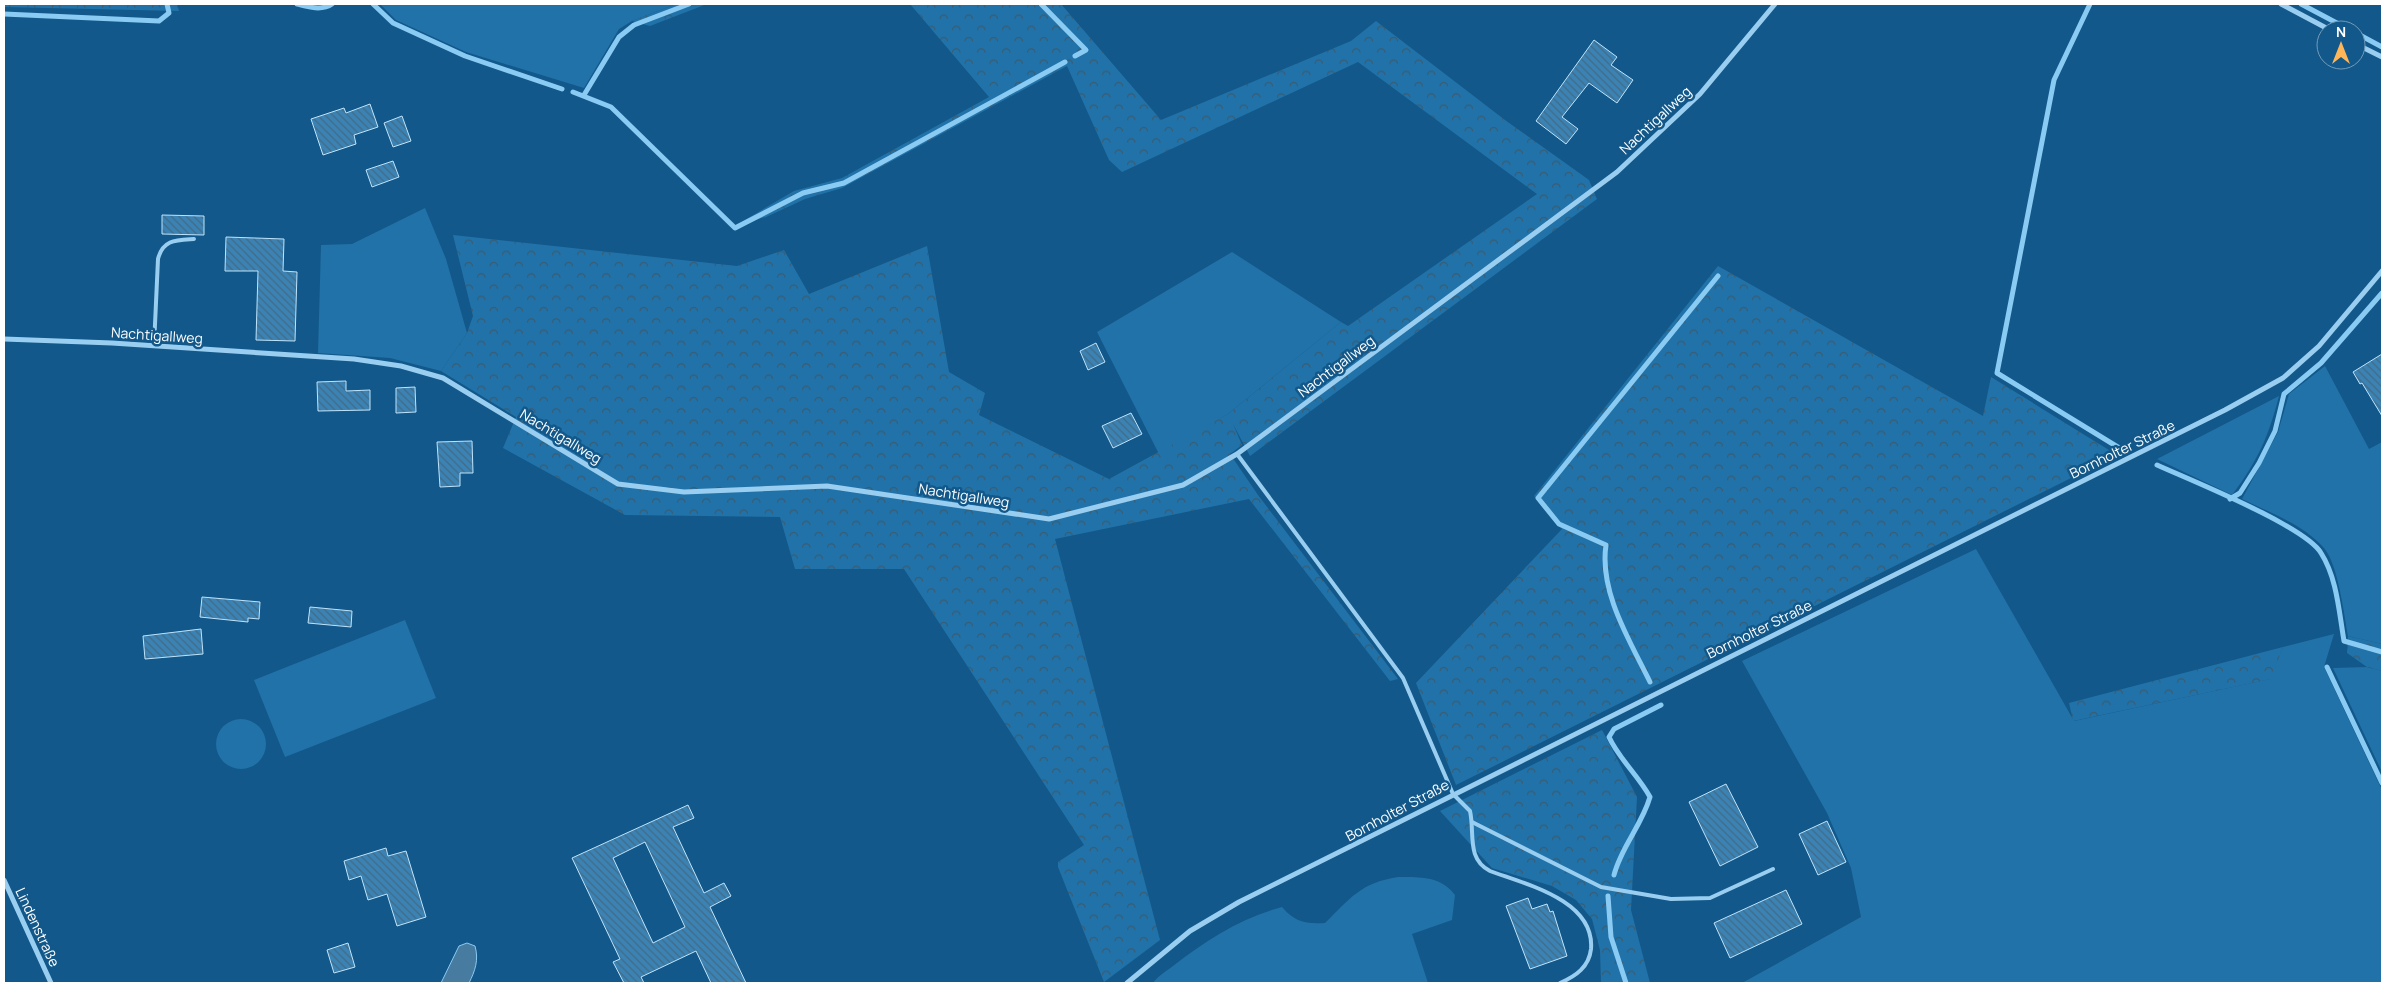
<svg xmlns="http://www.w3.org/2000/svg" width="2386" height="987" viewBox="0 0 2386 987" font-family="Manrope,sans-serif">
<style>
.green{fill:#2172a8}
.forest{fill:url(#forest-crowns)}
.water{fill:#477ba0;stroke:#8acbf4}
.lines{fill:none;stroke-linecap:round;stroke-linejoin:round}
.stream{stroke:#8acbf4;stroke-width:5}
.building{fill:url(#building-back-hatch);stroke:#bfe4fc;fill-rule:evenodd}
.lane{stroke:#99cef1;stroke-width:4}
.street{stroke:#99cef1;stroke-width:5}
.labels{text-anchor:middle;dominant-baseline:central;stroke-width:5;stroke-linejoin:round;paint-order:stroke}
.street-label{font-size:14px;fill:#fff;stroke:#12588a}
</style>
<defs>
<pattern id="forest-crowns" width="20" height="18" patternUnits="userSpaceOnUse" patternTransform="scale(1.25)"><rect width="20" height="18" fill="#2172a8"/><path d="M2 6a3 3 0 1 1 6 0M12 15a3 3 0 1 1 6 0" fill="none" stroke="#3b5b71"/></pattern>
<pattern id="building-back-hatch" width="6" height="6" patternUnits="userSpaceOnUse" patternTransform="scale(1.25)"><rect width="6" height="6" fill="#3b83b4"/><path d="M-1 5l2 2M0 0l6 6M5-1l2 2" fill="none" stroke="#436a85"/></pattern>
</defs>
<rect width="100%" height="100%" fill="#12588a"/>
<g class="green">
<polygon points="380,4 676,4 632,21 619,29 584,88 466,52 396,20"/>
<polygon points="425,208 446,259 467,333 441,371 390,358 318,353 321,245 352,244"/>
<polygon points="1232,252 1341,322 1228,414 1159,454 1097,332"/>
<path d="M2325,366l44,83 13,-7v202l-34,-8c-4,-22 -10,-72 -24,-88 -21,-24 -54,-35 -82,-49l36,-67 11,-38z"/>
<path d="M2279,396c-11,42 -21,64 -47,99l-75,-36z"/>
<polygon points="1976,549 2074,721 2270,679 2283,647 2334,634 2324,667 2382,790 2382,983 1742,983 1861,917 1851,868 1827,813 1742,661"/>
<polygon points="405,620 436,698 285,757 254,680"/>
<polygon points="2367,667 2382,671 2382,772 2333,668"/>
<circle cx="241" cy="744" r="25"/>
<path d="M1398,877c22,0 43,-1 57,18l-3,25 -40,14 16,49h-275c4,-6 13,-12 20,-17 33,-26 68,-48 109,-59 13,15 23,17 43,16 26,-25 35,-40 73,-46z"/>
</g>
<g class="forest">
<polygon points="4,4 177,4 179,11 4,7"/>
<polygon points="676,4 707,4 650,26 632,21"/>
<polygon points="910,4 1061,4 1161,120 1351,41 1376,21 1505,120 1589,180 1597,199 1250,456 1233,424 1242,445 1230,454 1258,495 1398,679 1390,681 1249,499 1055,539 1160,940 1104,982 1058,867 1058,862 1084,845 904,569 795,569 780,517 625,515 503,448 516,417 441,371 467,333 473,316 453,235 737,266 784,250 809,294 927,246 949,372 985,393 979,415 1109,479 1228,414 1341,322 1348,326 1537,194 1358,62 1122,172 1109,160 1067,66 842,188 805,199 766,217 738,224 794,191 842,178 989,97"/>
<polygon points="1718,266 1983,416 1991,377 2117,455 1456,785 1416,683 1562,529 1534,496"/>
<polygon points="2348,636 2382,644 2382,671 2367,667 2347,653"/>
<polygon points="2283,647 2271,679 2073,721 2069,703"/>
<polygon points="1602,730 1637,797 1631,910 1650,983 1601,983 1600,950 1592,919 1576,900 1552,886 1492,868 1440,811"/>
</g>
<path class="water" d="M467,943l8,3c4,14 0,25 -6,37h-28l18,-37z"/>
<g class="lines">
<g class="stream">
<path d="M297,4c11,3 25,7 35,0"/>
<polyline points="373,4 393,23 465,56 562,89"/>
<polyline points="1041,4 1086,50 1075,56"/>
<polyline points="2090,4 2054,80 1997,373 2121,449"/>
<polyline points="2301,4 2350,30"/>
<polyline points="4,14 159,21 169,13 167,4"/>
<polyline points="2356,33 2382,47"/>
<polyline points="573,92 611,107 735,228 803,193 844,183 1065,62"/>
<polyline points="584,95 619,37 634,25 689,4"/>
<path d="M2157,465c33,15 148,61 164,88 16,25 18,59 23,88l38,11"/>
<polyline points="2230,499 2240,493 2259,463 2275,431 2284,394 2321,363 2382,293"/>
<polyline points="2327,667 2382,783"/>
<path d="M1650,682c-20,-41 -51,-90 -44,-137l-47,-21 -21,-26 180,-222"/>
<path d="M1614,875c7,-28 28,-50 36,-78 -12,-22 -31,-38 -41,-60l5,-8 47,-24"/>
<polyline points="1608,896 1611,937 1626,983"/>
</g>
</g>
<g class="building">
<polygon points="1594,40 1617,57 1611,65 1633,80 1617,103 1589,83 1562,117 1578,129 1566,144 1536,121"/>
<polygon points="370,104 378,127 354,135 356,144 323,155 311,119 344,108 346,113"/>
<polygon points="402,116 411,141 393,147 384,123"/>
<polygon points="393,161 399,177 372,187 366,170"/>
<polygon points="162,215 204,216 204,235 162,234"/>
<polygon points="226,237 284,239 283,271 297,272 295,341 256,340 258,271 225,271"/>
<polygon points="1096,343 1105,362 1088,370 1080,351"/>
<polygon points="2382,354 2382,416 2362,383 2360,384 2353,372"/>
<polygon points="346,381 346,391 370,390 370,410 318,411 317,382"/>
<polygon points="415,387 416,412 396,413 396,388"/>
<polygon points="1131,413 1142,434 1113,448 1102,426"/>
<polygon points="472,441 473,473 460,473 460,486 440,487 437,442"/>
<polygon points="202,597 260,602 259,619 248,618 248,622 200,617"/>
<polygon points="310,607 352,611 351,627 308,623"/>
<polygon points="201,629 203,654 145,659 143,636"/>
<polygon points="1726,784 1758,847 1720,866 1689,802"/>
<path d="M688,805l6,13 -21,9 31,66 20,-10 7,13 -21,11 36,76h-35l-15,-32 -55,26 3,6h-20l-11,-21 7,-3 -48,-101zM645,842l40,85 -32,16 -40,-85z"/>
<polygon points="1827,821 1846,862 1818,875 1799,834"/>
<polygon points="386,848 388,856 406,851 426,917 397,926 387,894 368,900 361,876 349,880 344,861"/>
<polygon points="1786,890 1802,924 1730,958 1714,923"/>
<polygon points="1528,898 1532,909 1547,904 1550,912 1553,911 1567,956 1530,969 1506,906"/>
<polygon points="348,943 355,967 334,973 327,950"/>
</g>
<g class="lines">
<g class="lane">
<path d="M154,346l4,-87c5,-20 19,-19 36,-20"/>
<path d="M1237,454l166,224 50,116 17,17c5,22 -4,48 20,60 35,13 105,29 101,78 -2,18 -15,27 -31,34"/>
<polyline points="1472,822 1601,887 1671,899 1710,898 1773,869"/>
</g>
<g class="street">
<polyline points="2281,4 2330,30"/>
<polyline points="2356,44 2382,57"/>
<polyline points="4,339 112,343 354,359 401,366 443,378 618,484 684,492 827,486 1049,519 1183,485 1237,454 1617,172 1700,94 1775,4"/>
<polyline points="4,880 51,983"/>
<polyline points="1127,983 1190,931 1239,902 2225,410 2283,378 2319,346 2382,271"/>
</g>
</g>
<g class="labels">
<g class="street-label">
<text transform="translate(1655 120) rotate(-43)">Nachtigallweg</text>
<text transform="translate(157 335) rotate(4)">Nachtigallweg</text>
<text transform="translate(1336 366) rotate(-37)">Nachtigallweg</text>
<text transform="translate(561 436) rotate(31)">Nachtigallweg</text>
<text transform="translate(2122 449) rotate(-26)">Bornholter Straße</text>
<text transform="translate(964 495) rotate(9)">Nachtigallweg</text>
<text transform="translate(1759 629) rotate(-26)">Bornholter Straße</text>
<text transform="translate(1397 810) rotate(-28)">Bornholter Straße</text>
<text transform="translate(38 927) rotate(65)">Lindenstraße</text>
</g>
</g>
<rect width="2386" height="987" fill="none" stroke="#ffffff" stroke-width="10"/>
<g transform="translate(2341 45)"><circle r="24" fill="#12588a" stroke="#719bb9"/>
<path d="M0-4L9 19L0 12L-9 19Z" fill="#ffb658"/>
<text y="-8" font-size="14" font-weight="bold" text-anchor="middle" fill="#ffffff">N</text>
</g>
</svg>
